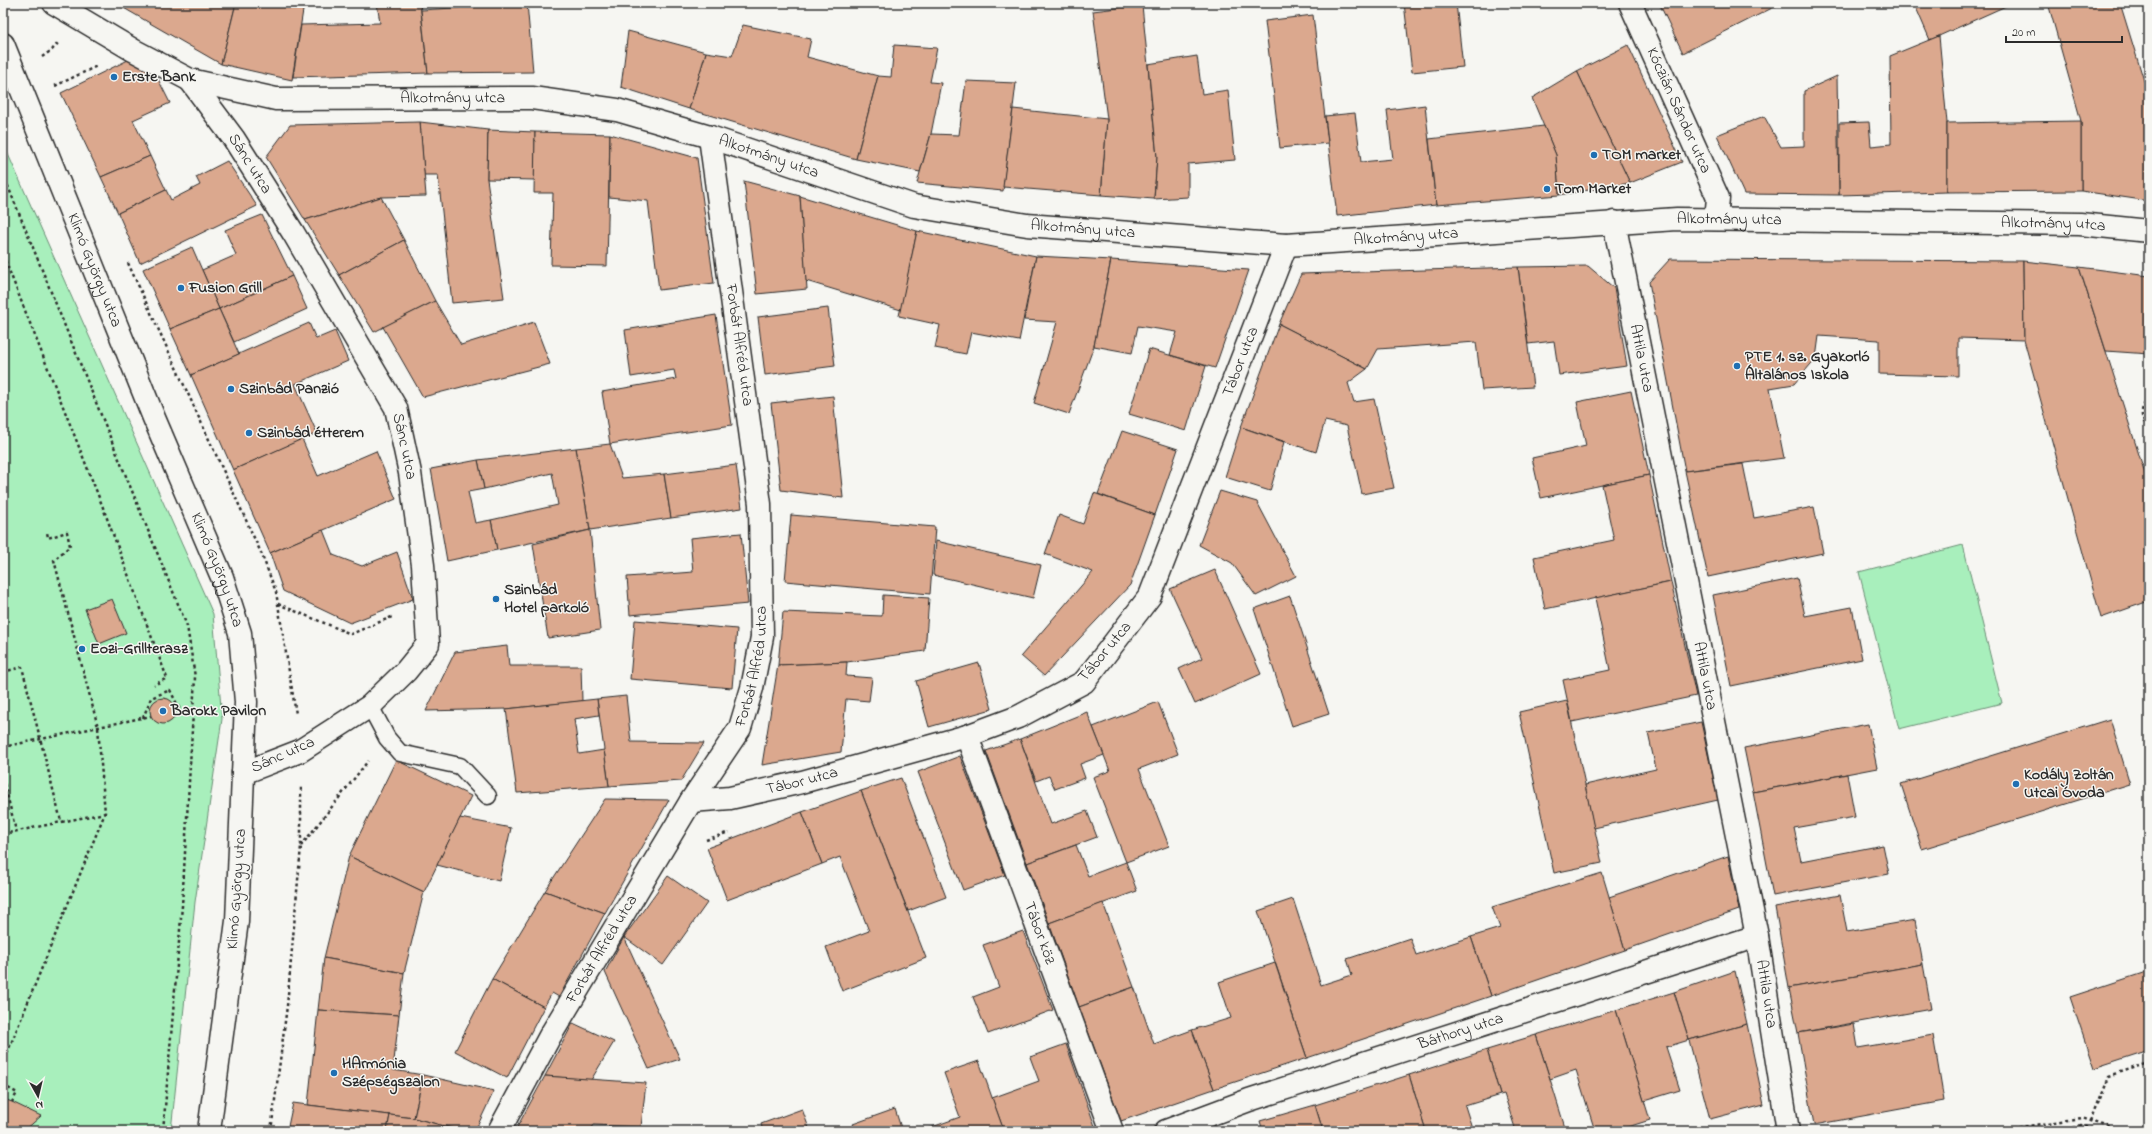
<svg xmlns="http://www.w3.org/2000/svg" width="2152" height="1134" viewBox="0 0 2152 1134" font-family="'Indie Flower',sans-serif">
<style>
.green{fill:#a8efbc;stroke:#6a8d74}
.building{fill:#dba88e;stroke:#2b2b2b}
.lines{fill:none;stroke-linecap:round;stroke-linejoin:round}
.lane-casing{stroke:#2b2b2b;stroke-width:19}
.street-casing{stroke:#2b2b2b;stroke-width:25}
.secondary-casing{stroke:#2b2b2b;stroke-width:25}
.path{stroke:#2b2b2b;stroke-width:2.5;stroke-dasharray:3 3;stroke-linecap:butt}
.lane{stroke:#f6f6f2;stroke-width:16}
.street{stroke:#f6f6f2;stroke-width:22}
.secondary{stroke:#f6f6f2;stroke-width:22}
.poi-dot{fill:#1f6fb2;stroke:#f6f6f2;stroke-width:1.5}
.labels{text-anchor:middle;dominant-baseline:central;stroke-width:3;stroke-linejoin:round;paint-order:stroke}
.poi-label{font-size:16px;font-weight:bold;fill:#2b2b2b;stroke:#f6f6f2;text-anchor:start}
.street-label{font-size:16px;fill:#2b2b2b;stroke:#f6f6f2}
</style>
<rect width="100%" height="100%" fill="#f6f6f2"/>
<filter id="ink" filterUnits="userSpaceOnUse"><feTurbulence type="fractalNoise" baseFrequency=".025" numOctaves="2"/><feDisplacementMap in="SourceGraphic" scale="8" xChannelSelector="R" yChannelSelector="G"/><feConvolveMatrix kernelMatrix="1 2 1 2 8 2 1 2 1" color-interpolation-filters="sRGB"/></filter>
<g filter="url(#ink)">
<g class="green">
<polygon points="3,143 213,614 222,719 195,902 171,1131 3,1131"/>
<polygon points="1963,545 2002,703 1899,729 1859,572"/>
</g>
<g class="building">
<polygon points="115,3 236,3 221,64"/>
<polygon points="236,3 304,4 292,80 221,64"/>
<polygon points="377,3 420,3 428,73 293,77 301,25 380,23"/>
<polygon points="485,3 527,3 533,72 428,73 421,10 485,6"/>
<polygon points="1133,3 1156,3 1133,6"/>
<polygon points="1404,3 1456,3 1463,67 1412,72"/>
<polygon points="1659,3 1776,3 1778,5 1683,53"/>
<polygon points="1914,3 2007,3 2008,5 1930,40"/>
<polygon points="2048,3 2120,3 2149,97 2149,201 2081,191 2081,121"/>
<polygon points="1142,5 1157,157 1154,199 1101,195 1107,119 1093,11"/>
<polygon points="1313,15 1328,143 1280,148 1265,21"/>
<polygon points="743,25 811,39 807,57 878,76 856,159 689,109 706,52 732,56"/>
<polygon points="628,31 706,52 689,109 621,87"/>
<polygon points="1939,36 1947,123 1947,192 1839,195 1839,123 1869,122 1871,146 1891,144 1890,56"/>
<polygon points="894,45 937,48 930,82 941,83 931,134 920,172 856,159 878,76 891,77"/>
<polygon points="1628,45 1682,162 1630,183 1577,71"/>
<polygon points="1197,56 1202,94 1228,90 1235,160 1188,164 1188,197 1154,199 1157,157 1148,64"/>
<polygon points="128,60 153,69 170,103 133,120 150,156 101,177 61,93"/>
<polygon points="1577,71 1630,183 1559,195 1556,155 1532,98"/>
<polygon points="1837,76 1839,195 1744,194 1717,135 1764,116 1781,147 1804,146 1804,91"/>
<polygon points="966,81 1016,83 1003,191 917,183 931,134 959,135"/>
<polygon points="1425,105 1436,205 1337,216 1325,116 1355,113 1361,162 1393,159 1387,110"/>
<polygon points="1013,109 1107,119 1101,195 1003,187"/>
<polygon points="2081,121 2081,191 1947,192 1947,123"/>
<polygon points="420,122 488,130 487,179 504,298 452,303 438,175 424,175"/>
<polygon points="420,122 426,196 381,197 305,220 266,157 290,125"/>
<polygon points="1544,126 1556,155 1559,195 1436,205 1429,139"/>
<polygon points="488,130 535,132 535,180 487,179"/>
<polygon points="535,132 610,134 607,266 551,265 553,193 534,193"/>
<polygon points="610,134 697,158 714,283 659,290 648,201 609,197"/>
<polygon points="150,156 166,190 118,213 101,177"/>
<polygon points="227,161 257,206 140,263 118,213 166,190 171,200 200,185 196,177"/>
<polygon points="744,181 800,196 807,289 757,294"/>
<polygon points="800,196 917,231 901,310 806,281"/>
<polygon points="381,197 404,240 339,275 305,220"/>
<polygon points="262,215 292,276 219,309 202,270 236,255 225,230"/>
<polygon points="917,231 1036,256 1019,341 971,332 966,354 935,348 940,325 899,316"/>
<polygon points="404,240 435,301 374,332 339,275"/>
<polygon points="192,247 219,309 170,329 143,269"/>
<polygon points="1036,256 1111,260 1094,346 1069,414 1034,403 1057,322 1024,320"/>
<polygon points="1670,259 2023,261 2024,340 1958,338 1958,376 1879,374 1879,340 1819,336 1816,358 1794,384 1770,388 1784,458 1685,471 1649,282"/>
<polygon points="1111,260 1249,270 1215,368 1170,355 1177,332 1138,326 1132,353 1094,346"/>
<polygon points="2023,261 2079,267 2149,486 2149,601 2101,618 2024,340"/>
<polygon points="1588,266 1614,288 1627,366 1559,375 1554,341 1528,344 1518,267"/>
<polygon points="1518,267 1533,387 1482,390 1476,342 1378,349 1367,369 1279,324 1301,274"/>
<polygon points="2079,267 2149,276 2149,354 2106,351"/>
<polygon points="292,276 307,309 234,342 219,309"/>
<polygon points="435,301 461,345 534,322 550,364 423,397 383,327"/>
<polygon points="828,308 835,366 765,375 758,317"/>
<polygon points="219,309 239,354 191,375 170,329"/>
<polygon points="716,315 732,425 610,444 602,392 676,379 674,370 631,377 625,330"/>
<polygon points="309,323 316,339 335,331 348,361 295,384 317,433 233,470 191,375"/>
<polygon points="1279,324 1367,369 1348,383 1354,402 1374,399 1394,488 1362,494 1347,426 1325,421 1316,452 1241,427"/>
<polygon points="1149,349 1206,366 1186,431 1129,414"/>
<polygon points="1631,391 1649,475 1541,498 1532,458 1586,446 1577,402"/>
<polygon points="833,396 843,498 781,490 771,403"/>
<polygon points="1241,427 1284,442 1270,491 1225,477"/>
<polygon points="1122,431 1178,449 1155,515 1098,494"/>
<polygon points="302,439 318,476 376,451 396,499 270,553 233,470"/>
<polygon points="610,444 622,478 664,474 671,518 590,530 576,448"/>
<polygon points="576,448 590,530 497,550 491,520 558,505 552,473 484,489 478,460"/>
<polygon points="478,460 484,489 468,492 475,523 491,520 497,550 447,561 431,469"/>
<polygon points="1743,464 1754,518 1814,507 1823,553 1708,577 1685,471"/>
<polygon points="736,465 742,508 671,518 664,474"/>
<polygon points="1649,475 1671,582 1545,609 1534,557 1614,540 1602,485"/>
<polygon points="1220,491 1257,502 1296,576 1256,596 1232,563 1199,545"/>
<polygon points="1094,493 1155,515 1130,585 1044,676 1021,656 1093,572 1045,554 1059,515 1083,524"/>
<polygon points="791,515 935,527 930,594 785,581"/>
<polygon points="323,530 333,555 362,566 397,552 413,599 350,623 283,591 270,553"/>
<polygon points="590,530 600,630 548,638 533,544"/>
<polygon points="741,533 748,604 630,615 627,577 693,572 690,538"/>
<polygon points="936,541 1041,565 1033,598 933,575"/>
<polygon points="1215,570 1261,674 1195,704 1179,669 1202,658 1170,589"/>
<polygon points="1797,578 1805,616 1852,607 1862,659 1731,686 1713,595"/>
<polygon points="1671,582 1696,696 1572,722 1563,680 1610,670 1595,598"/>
<polygon points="883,595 929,598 925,651 847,662 778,665 783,612 882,616"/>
<polygon points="1290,596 1329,714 1292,726 1254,609"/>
<polygon points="112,599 126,633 99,644 85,609"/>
<polygon points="635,620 737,629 732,688 630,679"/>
<polygon points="507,646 509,666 581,666 582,701 506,709 426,711 455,652"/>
<polygon points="847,662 846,676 872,678 869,701 846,699 841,752 762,765 778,665"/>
<polygon points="979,663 992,709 929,727 916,681"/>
<polygon points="626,696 631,742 704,743 681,781 609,786 597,699"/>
<circle cx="163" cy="711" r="13"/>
<polygon points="597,699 599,715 574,719 579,754 604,750 609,786 517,793 506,709"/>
<polygon points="1567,701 1602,863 1554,873 1519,712"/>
<polygon points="1158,702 1178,754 1139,769 1169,846 1126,862 1093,777 1110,771 1093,727"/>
<polygon points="1087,712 1104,755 1080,764 1085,778 1055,789 1049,776 1036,781 1020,739"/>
<polygon points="2110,719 2130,784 1922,849 1901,784"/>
<polygon points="1701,722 1718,800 1594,828 1585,785 1656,769 1648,733"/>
<polygon points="1868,724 1877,768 1753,792 1744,748"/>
<polygon points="1020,739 1051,824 1087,811 1097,837 1027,863 986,751"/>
<polygon points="960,756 1005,875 963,890 918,772"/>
<polygon points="396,760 471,796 424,892 349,856"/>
<polygon points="1847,774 1855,817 1794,828 1801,861 1883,845 1889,874 1773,896 1753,792"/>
<polygon points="901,778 946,897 908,911 861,791"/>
<polygon points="861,791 926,958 842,991 826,947 869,931 840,857 822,864 802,812"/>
<polygon points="605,799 669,800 605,913 545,891"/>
<polygon points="802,812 822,864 727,900 707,848"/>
<polygon points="460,818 511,828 499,881 437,865"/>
<polygon points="1076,845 1088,876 1126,862 1137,891 1049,923 1027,863"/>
<polygon points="349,856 424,892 404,973 324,958"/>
<polygon points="1728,856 1739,910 1625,950 1609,897"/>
<polygon points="1602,873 1625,950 1491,996 1471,937 1500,928 1492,907"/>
<polygon points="668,876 707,903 663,965 624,937"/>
<polygon points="545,891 605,913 559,997 552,993 544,1007 492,979"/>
<polygon points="1840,895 1847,932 1915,920 1923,964 1789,988 1775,907"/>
<polygon points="1293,899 1321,985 1352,975 1347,959 1410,938 1416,955 1471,937 1491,996 1307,1058 1258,911"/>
<polygon points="1103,903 1134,987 1079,1007 1049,923"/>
<polygon points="1023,931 1053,1010 988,1034 973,997 999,987 983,945"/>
<polygon points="624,937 680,1059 649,1069 605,972"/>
<polygon points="324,958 404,973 399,1015 318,1010"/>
<polygon points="1275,963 1307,1058 1214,1089 1192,1030 1231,1018 1219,982"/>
<polygon points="1923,964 1931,1009 1798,1033 1789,988"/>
<polygon points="1735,971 1747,1024 1689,1040 1674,992"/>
<polygon points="2149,971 2149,1050 2094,1068 2070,997"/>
<polygon points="492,979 544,1007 507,1078 455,1051"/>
<polygon points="1134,987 1154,1044 1192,1030 1214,1089 1121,1121 1079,1007"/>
<polygon points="1674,992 1689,1040 1666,1047 1680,1090 1644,1101 1616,1010"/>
<polygon points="318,1010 399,1015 393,1070 423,1075 414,1118 308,1105"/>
<polygon points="1616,1010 1650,1120 1615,1131 1595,1131 1576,1070 1550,1079 1536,1035"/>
<polygon points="573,1023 614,1042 591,1080 545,1076"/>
<polygon points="1747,1024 1764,1105 1710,1119 1689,1040"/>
<polygon points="1854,1024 1858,1048 1933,1035 1944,1101 1814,1125 1798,1033"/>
<polygon points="1536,1035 1550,1079 1566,1131 1516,1131 1504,1094 1500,1095 1487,1050"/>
<polygon points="1066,1044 1096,1129 1089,1131 1004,1131 992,1098 1039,1081 1030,1057"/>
<polygon points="1487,1050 1500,1095 1465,1106 1473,1131 1426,1131 1409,1075"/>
<polygon points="979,1061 1004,1131 921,1131 960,1117 944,1073"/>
<polygon points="423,1075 494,1091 475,1131 463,1131 414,1118"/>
<polygon points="1409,1075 1426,1131 1323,1131 1315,1105"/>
<polygon points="545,1076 646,1083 641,1127 594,1125 590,1131 515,1131"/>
<polygon points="4,1099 12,1102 41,1116 24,1131 3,1131"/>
<polygon points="293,1103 308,1105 390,1115 387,1131 287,1131"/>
<polygon points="1315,1105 1323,1131 1263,1131 1260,1121"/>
<polygon points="802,1109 810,1131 763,1131 761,1124"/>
<polygon points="895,1109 902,1131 856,1131 853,1124"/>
<polygon points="390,1115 414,1118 463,1131 387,1131"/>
</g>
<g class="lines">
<defs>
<polyline id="lane" points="370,706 387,738 400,753 460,766 488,796"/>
<g id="street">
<path id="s1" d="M54,3l79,47 57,30 86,19 256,-1 85,12 93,27 204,69 113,19 259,20 391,-26 403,5 69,7"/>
<path id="s2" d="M1630,3l88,195 -2,21"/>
<path id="s3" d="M190,80l44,59 60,95 102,174 14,65 13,92 5,79 -22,27 -36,35 -70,45 -57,22"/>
<path id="s4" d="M1614,222l143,714 31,195"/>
<path id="s5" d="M967,736l145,395"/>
<path id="s6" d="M691,801l39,-3 72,-16 165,-46 51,-19 66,-35 66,-86 136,-351"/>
<path id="s7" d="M499,1131l51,-95 141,-235 49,-73 12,-40 10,-51 -2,-133 -50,-367"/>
<path id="s8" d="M1166,1131l83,-31 508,-164"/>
</g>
<g id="secondary">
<path id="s9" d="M3,44l151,374 68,159 18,56 6,69 -9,219 -28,210"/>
</g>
</defs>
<use href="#lane" class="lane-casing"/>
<use href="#street" class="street-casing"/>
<use href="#secondary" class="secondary-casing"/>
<g class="path">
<polyline points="42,57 52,50 58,43"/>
<polyline points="55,86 97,66"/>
<polyline points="3,174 187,626 195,677 182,906 163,1131"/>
<polyline points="3,255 102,505 167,678 154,685"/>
<polyline points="128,263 262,555 276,592 296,714"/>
<path d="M2149,398c-9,9 -10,21 0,30"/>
<polyline points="278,604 351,634 394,616"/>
<polyline points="3,672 22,667 61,821"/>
<polyline points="143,718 151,698 170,690 180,710"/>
<polyline points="3,747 151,716"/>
<polyline points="3,778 16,831"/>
<polyline points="3,834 105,813"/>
<polyline points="706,840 729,832"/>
<polyline points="301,846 368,761"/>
<polyline points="3,1058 8,1051 105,813 98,727 54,560 70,546 67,532 48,538 47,532"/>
<polyline points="3,1085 17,1093 12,1102"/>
<polyline points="2091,1121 2109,1076 2149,1063"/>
<polyline points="271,1131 287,1006 301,846 301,785"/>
<polyline points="1995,1131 2082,1118 2121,1131"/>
<polyline points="2056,1131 2081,1125 2099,1131"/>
</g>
<use href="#lane" class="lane"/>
<use href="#street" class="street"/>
<use href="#secondary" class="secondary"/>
</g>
</g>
<g class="poi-dot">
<circle cx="114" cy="77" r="4"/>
<circle cx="1594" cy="155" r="4"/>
<circle cx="1547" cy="189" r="4"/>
<circle cx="181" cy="288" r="4"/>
<circle cx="1737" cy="366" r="4"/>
<circle cx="231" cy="389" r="4"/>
<circle cx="249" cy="433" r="4"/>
<circle cx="496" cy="599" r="4"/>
<circle cx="82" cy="649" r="4"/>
<circle cx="163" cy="711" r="4"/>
<circle cx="2016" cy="784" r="4"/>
<circle cx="334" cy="1073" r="4"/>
</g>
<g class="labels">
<g class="poi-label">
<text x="122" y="77">Erste Bank</text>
<text x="1602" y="155">TOM market</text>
<text x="1555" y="189">Tom Market</text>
<text x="189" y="288">Fusion Grill</text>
<text x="1745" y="357">PTE 1. sz. Gyakorló<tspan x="1745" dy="18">Általános Iskola</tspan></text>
<text x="239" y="389">Szinbád Panzió</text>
<text x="257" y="433">Szinbád étterem</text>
<text x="504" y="590">Szinbád<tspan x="504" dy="18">Hotel parkoló</tspan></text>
<text x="90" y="649">Eozi-Grillterasz</text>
<text x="171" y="711">Barokk Pavilon</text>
<text x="2024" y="775">Kodály Zoltán<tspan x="2024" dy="18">Utcai Óvoda</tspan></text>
<text x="342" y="1064">HArmónia<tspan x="342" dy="18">Szépségszalon</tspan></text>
</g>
<g class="street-label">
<text stroke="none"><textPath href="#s1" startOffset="421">Alkotmány utca</textPath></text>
<text stroke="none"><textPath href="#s2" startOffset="118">Kóczián Sándor utca</textPath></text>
<text stroke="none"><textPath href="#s1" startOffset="745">Alkotmány utca</textPath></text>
<text stroke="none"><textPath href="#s3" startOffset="103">Sánc utca</textPath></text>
<text stroke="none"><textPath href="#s1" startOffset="1717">Alkotmány utca</textPath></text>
<text stroke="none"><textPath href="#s1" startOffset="2041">Alkotmány utca</textPath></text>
<text stroke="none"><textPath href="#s1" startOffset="1069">Alkotmány utca</textPath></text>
<text stroke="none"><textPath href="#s1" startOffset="1393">Alkotmány utca</textPath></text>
<text stroke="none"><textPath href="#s9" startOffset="244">Klimó György utca</textPath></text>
<text transform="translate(739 345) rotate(82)">Forbát Alfréd utca</text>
<text stroke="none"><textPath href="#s4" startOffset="139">Attila utca</textPath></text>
<text stroke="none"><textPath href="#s6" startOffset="773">Tábor utca</textPath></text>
<text stroke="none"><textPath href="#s3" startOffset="427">Sánc utca</textPath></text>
<text stroke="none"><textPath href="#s9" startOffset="568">Klimó György utca</textPath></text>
<text transform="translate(1105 652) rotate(-50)">Tábor utca</text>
<text stroke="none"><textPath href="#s7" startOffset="533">Forbát Alfréd utca</textPath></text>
<text stroke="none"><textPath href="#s4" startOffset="463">Attila utca</textPath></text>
<text transform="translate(283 755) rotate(-24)">Sánc utca</text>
<text stroke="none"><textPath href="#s6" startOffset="113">Tábor utca</textPath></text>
<text transform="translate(237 889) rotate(-86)">Klimó György utca</text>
<text stroke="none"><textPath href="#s5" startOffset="210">Tábor köz</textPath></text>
<text stroke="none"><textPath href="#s7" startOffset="209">Forbát Alfréd utca</textPath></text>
<text stroke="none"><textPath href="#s4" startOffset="787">Attila utca</textPath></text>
<text stroke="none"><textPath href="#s8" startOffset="311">Báthory utca</textPath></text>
</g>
</g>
<rect width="2152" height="1134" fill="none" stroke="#f6f6f2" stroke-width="16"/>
<rect x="8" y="8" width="2136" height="1118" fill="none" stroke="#2b2b2b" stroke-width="1.5" filter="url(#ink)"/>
<g transform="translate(38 1096) rotate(172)" stroke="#f6f6f2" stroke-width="3" paint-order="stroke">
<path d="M0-3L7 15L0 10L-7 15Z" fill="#2b2b2b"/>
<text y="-6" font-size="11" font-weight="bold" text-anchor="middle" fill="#2b2b2b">N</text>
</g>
<path d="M2006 36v6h116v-6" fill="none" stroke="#2b2b2b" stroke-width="2"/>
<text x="2012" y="36" font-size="12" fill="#2b2b2b" stroke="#f6f6f2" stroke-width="3" paint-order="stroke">20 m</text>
</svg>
